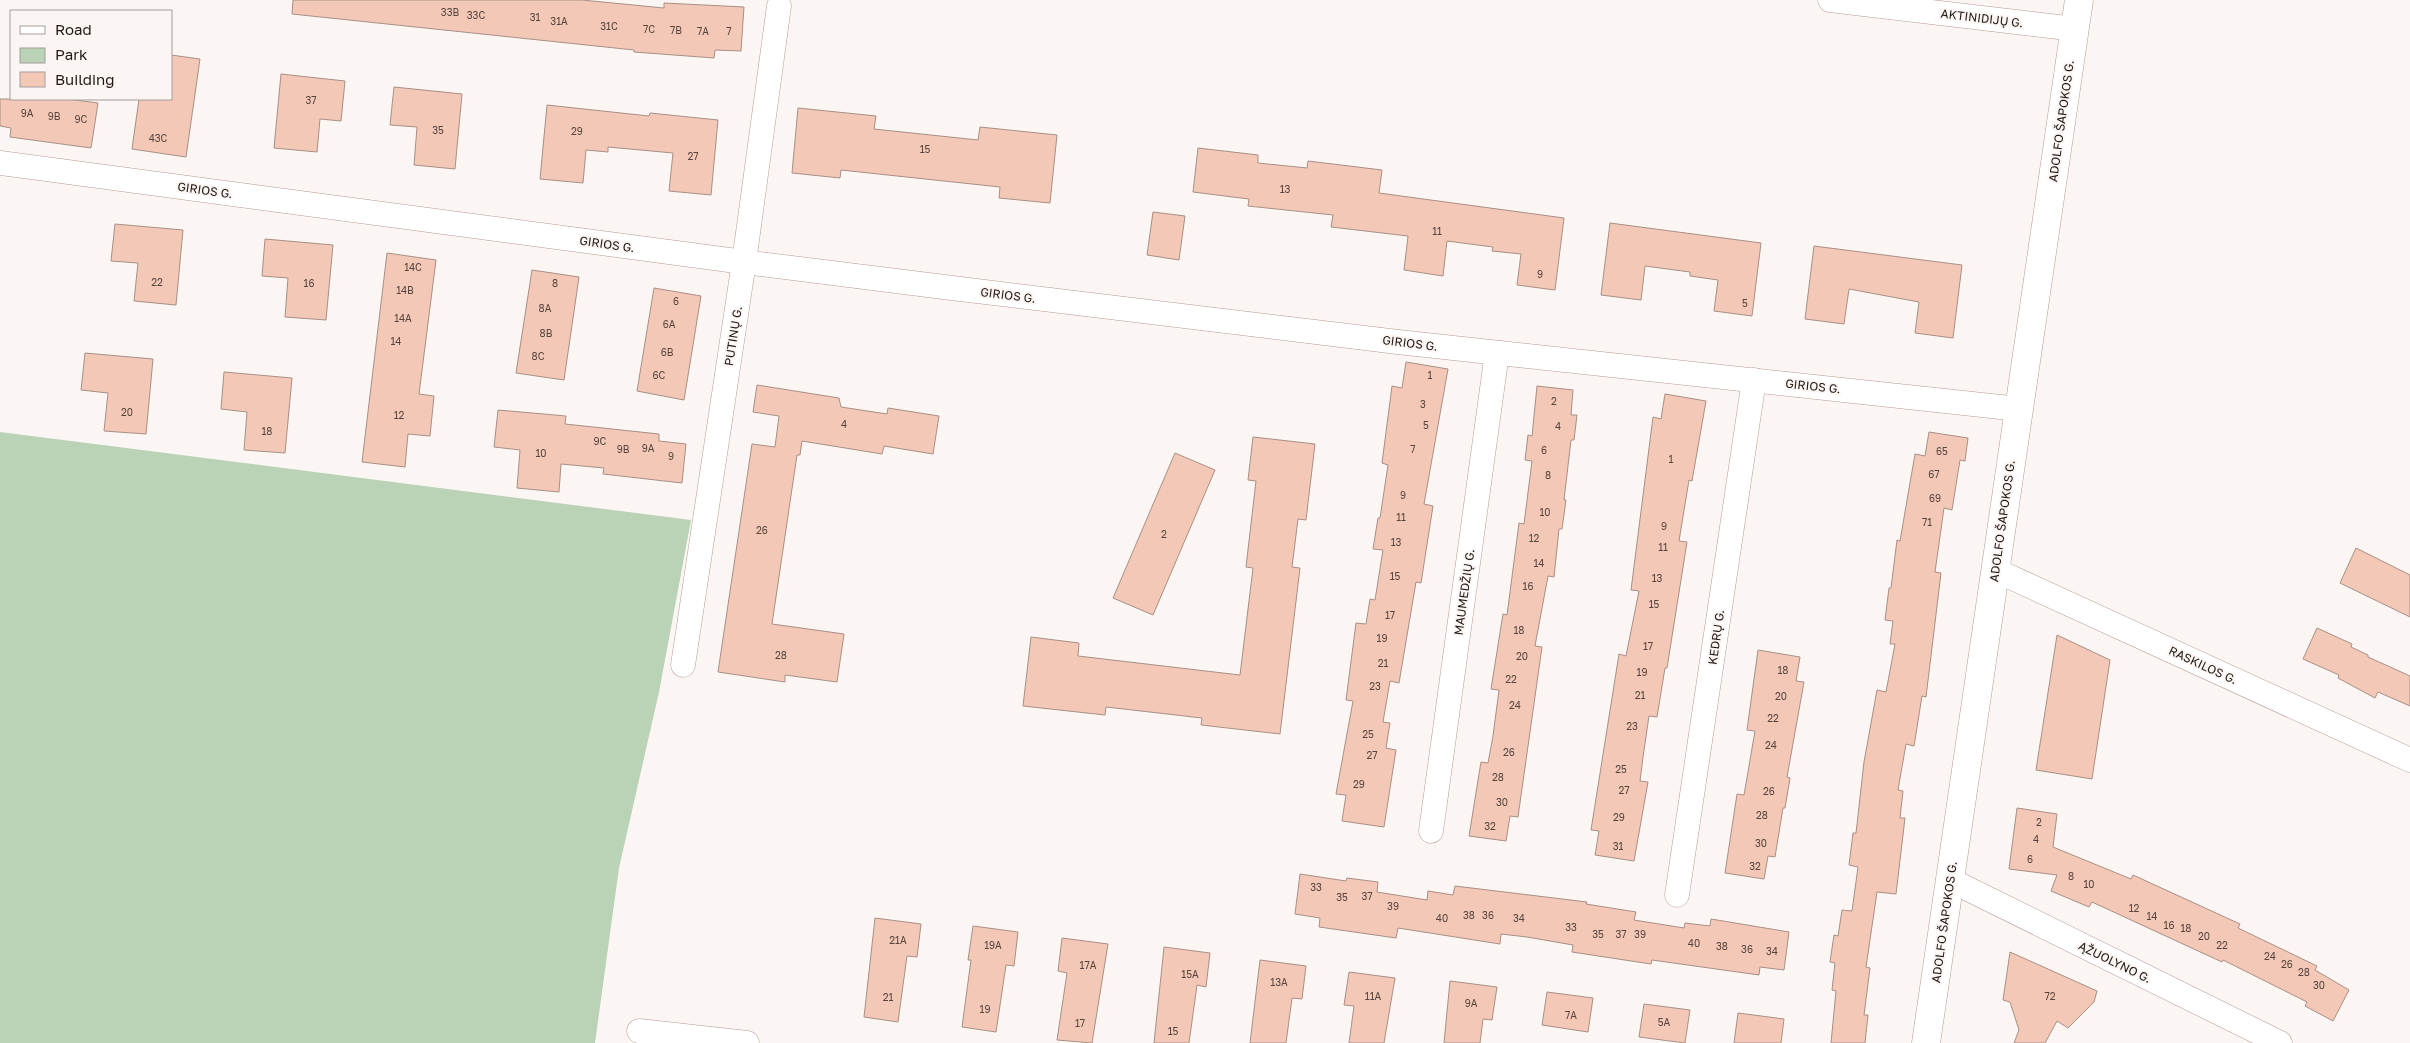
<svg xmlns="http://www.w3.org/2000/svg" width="2410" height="1043" viewBox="0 0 2410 1043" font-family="'Golos Text',sans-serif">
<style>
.green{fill:#bad2b5}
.building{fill:#f4c8b7;stroke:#a88f86}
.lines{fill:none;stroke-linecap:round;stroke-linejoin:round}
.minor-casing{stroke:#b49b91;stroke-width:25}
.tertiary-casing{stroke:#b49b91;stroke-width:29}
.minor{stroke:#fff;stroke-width:24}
.tertiary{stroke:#fff;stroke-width:28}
.labels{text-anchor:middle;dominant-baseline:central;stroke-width:4;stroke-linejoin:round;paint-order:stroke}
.number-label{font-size:10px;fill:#56443d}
.street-label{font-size:12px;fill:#211814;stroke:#fbf6f4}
</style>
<rect width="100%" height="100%" fill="#fbf6f4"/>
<polygon class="green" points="0,432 691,520 659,692 619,868 595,1043 0,1043"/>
<g class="building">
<polygon points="293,0 582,0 664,8 664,3 744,7 741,51 715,50 714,58 634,52 634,50 292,14"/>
<polygon points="171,55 200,59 186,157 132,149 139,99 171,99"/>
<polygon points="281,74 345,81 341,121 320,119 317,152 274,148"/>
<polygon points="394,87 462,94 455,169 414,165 417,127 390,125"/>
<polygon points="0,99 67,99 98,103 91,148 10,137 11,128 0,126"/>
<polygon points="547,105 649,116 650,113 718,120 711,195 669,191 673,153 608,147 608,152 586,150 583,183 540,179"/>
<polygon points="798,108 876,116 874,129 978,140 980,127 1057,135 1050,203 999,198 1000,187 841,170 840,178 792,173"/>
<polygon points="1198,148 1258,155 1258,163 1307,168 1308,161 1382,170 1379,193 1564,218 1555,290 1517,285 1521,254 1492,251 1493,247 1447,241 1443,276 1404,270 1408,236 1331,227 1333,215 1248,206 1249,199 1193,192"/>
<polygon points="1153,212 1185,216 1179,260 1147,255"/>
<polygon points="1610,223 1761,243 1752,316 1714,311 1718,280 1690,276 1690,272 1645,266 1641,300 1601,295"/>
<polygon points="115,224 183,230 176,305 134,301 138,263 111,261"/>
<polygon points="265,239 333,245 326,320 285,317 288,278 262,276"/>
<polygon points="1814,246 1962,265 1953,338 1915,333 1919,302 1849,289 1844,324 1805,319"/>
<polygon points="387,253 436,260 419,394 434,396 430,436 408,434 405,467 362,462"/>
<polygon points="532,270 579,277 564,380 516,373"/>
<polygon points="654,288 701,296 684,400 637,391"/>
<polygon points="85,353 153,359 146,434 104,431 108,393 81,390"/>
<polygon points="1406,362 1448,369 1424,504 1433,506 1421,583 1416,582 1399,683 1390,681 1383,722 1390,723 1386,748 1396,750 1384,827 1342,821 1346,795 1336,794 1353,701 1346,700 1356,623 1366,624 1370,599 1375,600 1383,550 1373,549 1378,518 1380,518 1388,465 1382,463 1392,386 1402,388"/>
<polygon points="224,372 292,378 285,453 244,450 247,412 221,409"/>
<polygon points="757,385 839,398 841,407 887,414 888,408 939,416 933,454 884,446 882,454 802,441 800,455 797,455 772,624 844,634 837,682 785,675 785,682 718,672 752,444 775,447 779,416 753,412"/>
<polygon points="1537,386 1573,390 1571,415 1577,415 1574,440 1571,440 1564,500 1566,500 1562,529 1559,529 1554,577 1548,576 1535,646 1542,647 1518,817 1510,816 1506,841 1469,836 1481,762 1488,763 1493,736 1499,690 1491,689 1503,614 1507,615 1519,523 1524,524 1532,461 1525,460 1528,435 1532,436"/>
<polygon points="1665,394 1706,401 1692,481 1689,480 1679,541 1687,542 1667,668 1665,668 1657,717 1649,716 1643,757 1640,781 1648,782 1634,861 1595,855 1599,831 1591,830 1619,654 1626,656 1639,591 1631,590 1653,417 1661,419"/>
<polygon points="498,410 566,416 565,424 659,434 659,441 686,444 682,483 603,474 604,468 561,464 559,492 517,488 520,450 494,447"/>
<polygon points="1929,432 1968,438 1965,461 1960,460 1952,510 1944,508 1935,572 1941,573 1926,697 1922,696 1914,746 1906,744 1898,790 1903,791 1900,818 1905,818 1896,894 1877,892 1866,967 1870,968 1864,1015 1868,1015 1865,1043 1831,1043 1836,991 1832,990 1835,963 1830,962 1834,935 1838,936 1842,910 1852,911 1858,867 1849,865 1853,833 1856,833 1864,762 1877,690 1886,692 1895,644 1890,644 1893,621 1885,620 1889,588 1891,588 1897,540 1900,541 1915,454 1925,456"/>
<polygon points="1253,437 1315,444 1306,520 1298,519 1292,567 1300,568 1280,734 1201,725 1202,718 1106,707 1105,715 1023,706 1031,637 1079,643 1078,656 1240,675 1253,568 1246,567 1256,481 1248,480"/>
<polygon points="1175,453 1215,470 1153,615 1113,598"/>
<polygon points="2356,548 2410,575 2410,617 2340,583"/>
<polygon points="2317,628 2352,644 2351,647 2368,655 2368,657 2410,676 2410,706 2378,692 2375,698 2338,678 2339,675 2303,659"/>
<polygon points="2057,635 2110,660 2092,779 2036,770"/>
<polygon points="1758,650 1800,657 1796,681 1804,682 1787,777 1790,778 1785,808 1783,808 1775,857 1768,856 1764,879 1725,873 1737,794 1744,795 1755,731 1747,730"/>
<polygon points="2017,808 2057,814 2053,847 2131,879 2133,875 2240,924 2238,928 2317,966 2315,970 2349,990 2333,1021 2305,1006 2307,1002 2223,960 2222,962 2092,902 2089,907 2051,891 2057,875 2009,869"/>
<polygon points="1300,874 1346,881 1347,878 1378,882 1377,892 1427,900 1428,891 1453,895 1455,886 1587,902 1586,904 1636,912 1634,920 1684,928 1685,923 1710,926 1711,919 1789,932 1784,970 1760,967 1759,975 1652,960 1651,964 1572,952 1573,945 1527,937 1501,934 1500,944 1398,928 1396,938 1319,927 1320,918 1295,914"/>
<polygon points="875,918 921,924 917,957 907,956 898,1022 864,1017"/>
<polygon points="973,926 1018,932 1014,966 1006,965 996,1032 962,1027 971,960 968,960"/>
<polygon points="1062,938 1108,944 1092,1043 1057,1040 1067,973 1058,971"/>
<polygon points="1164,947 1210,953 1206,987 1197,985 1189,1043 1154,1043"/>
<polygon points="2010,952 2097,991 2094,1002 2068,1028 2057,1021 2045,1043 2014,1043 2019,1030 2010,1002 2003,1000"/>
<polygon points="1260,960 1306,966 1302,999 1292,998 1286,1043 1250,1043"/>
<polygon points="1349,972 1395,978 1384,1043 1349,1043 1354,1006 1344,1005"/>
<polygon points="1450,981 1497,987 1492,1020 1483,1019 1480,1043 1444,1043"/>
<polygon points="1547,992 1593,998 1588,1032 1542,1025"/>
<polygon points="1644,1004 1690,1010 1685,1043 1639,1037"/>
<polygon points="1738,1013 1784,1019 1781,1043 1734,1043"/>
</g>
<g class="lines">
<defs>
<g id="minor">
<polyline points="1830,0 2075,29"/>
<polyline points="0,163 744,262 952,288 1398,342 2019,409"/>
<polyline points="1995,570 2410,760"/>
<polyline points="683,665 744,262 779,6"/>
<polyline points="1431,831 1497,353"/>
<polyline points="1950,880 2280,1043"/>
<polyline points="1677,895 1754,380"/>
<polyline points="639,1031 747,1043"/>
</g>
<polyline id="tertiary" points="1926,1043 2079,0"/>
</defs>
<use href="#minor" class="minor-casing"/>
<use href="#tertiary" class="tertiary-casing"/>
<use href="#minor" class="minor"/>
<use href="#tertiary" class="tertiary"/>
</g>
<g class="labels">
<g class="number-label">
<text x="450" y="12">33B</text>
<text x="476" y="15">33C</text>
<text x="535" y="17">31</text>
<text x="559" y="21">31A</text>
<text x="609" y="26">31C</text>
<text x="649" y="29">7C</text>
<text x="676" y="30">7B</text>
<text x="703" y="31">7A</text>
<text x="729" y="31">7</text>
<text x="311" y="100">37</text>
<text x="27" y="113">9A</text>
<text x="54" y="116">9B</text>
<text x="81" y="119">9C</text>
<text x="438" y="130">35</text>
<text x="577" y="131">29</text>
<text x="158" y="138">43C</text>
<text x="925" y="149">15</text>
<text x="693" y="156">27</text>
<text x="1285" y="189">13</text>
<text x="1437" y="231">11</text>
<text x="413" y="267">14C</text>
<text x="1540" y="274">9</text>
<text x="157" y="282">22</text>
<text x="309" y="283">16</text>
<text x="555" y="283">8</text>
<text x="405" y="290">14B</text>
<text x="676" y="301">6</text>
<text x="1745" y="303">5</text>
<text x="545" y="308">8A</text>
<text x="403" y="318">14A</text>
<text x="669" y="324">6A</text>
<text x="546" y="333">8B</text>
<text x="396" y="341">14</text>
<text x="667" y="352">6B</text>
<text x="538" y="356">8C</text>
<text x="659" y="375">6C</text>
<text x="1430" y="375">1</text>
<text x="1554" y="401">2</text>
<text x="1423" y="404">3</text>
<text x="127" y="412">20</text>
<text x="399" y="415">12</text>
<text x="844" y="424">4</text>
<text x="1426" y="425">5</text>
<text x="1558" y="426">4</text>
<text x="267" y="431">18</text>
<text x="600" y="441">9C</text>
<text x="648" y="448">9A</text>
<text x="623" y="449">9B</text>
<text x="1413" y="449">7</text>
<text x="1544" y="450">6</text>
<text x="1942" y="451">65</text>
<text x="541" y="453">10</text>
<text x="671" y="456">9</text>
<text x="1671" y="459">1</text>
<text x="1934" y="474">67</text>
<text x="1548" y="475">8</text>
<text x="1403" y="495">9</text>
<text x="1935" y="498">69</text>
<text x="1545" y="512">10</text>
<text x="1401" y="517">11</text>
<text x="1927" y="522">71</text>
<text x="1664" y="526">9</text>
<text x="762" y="530">26</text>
<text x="1164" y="534">2</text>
<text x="1534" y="538">12</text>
<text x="1396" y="542">13</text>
<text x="1663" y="547">11</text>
<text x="1539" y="563">14</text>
<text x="1395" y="576">15</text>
<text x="1657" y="578">13</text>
<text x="1528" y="586">16</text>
<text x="1654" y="604">15</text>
<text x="1390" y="615">17</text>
<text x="1519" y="630">18</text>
<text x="1382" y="638">19</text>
<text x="1648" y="646">17</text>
<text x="781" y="655">28</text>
<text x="1522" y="656">20</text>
<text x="1383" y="663">21</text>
<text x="1783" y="670">18</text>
<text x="1642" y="672">19</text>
<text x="1511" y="679">22</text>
<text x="1375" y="686">23</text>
<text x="1640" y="695">21</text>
<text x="1781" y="696">20</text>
<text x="1515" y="705">24</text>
<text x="1773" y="718">22</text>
<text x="1632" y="726">23</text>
<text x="1368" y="734">25</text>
<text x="1771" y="745">24</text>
<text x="1509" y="752">26</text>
<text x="1372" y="755">27</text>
<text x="1621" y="769">25</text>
<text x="1498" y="777">28</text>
<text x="1359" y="784">29</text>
<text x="1624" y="790">27</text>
<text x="1769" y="791">26</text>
<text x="1502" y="802">30</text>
<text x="1762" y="815">28</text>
<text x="1619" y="817">29</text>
<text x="2039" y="822">2</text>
<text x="1490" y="826">32</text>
<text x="2036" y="839">4</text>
<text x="1761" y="843">30</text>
<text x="1618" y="846">31</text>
<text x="2030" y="859">6</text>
<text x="1755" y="866">32</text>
<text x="2071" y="876">8</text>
<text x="2089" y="884">10</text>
<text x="1316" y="887">33</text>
<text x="1367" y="896">37</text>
<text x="1342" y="897">35</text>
<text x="1393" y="906">39</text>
<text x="2134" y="908">12</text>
<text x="1469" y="915">38</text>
<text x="1488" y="915">36</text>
<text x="2152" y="916">14</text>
<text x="1442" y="918">40</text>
<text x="1519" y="918">34</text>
<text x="2169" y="925">16</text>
<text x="1571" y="927">33</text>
<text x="2186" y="928">18</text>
<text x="1598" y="934">35</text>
<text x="1621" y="934">37</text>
<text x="1640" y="934">39</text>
<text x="2204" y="936">20</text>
<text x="898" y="940">21A</text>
<text x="1694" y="943">40</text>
<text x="993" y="945">19A</text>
<text x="2222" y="945">22</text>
<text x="1722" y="946">38</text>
<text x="1747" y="949">36</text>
<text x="1772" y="951">34</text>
<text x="2270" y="956">24</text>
<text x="2287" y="964">26</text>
<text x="1088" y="965">17A</text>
<text x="2304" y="972">28</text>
<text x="1190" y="974">15A</text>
<text x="1279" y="982">13A</text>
<text x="2319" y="985">30</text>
<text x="1373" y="996">11A</text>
<text x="2050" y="996">72</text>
<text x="888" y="997">21</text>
<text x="1471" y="1003">9A</text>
<text x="985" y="1009">19</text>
<text x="1571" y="1015">7A</text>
<text x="1664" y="1022">5A</text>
<text x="1080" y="1023">17</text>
<text x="1173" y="1031">15</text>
</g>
<g class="street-label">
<text transform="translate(1982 18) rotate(7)">AKTINIDIJŲ G.</text>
<text transform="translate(2061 121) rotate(-82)">ADOLFO ŠAPOKOS G.</text>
<text transform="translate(205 190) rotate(8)">GIRIOS G.</text>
<text transform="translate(607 244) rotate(8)">GIRIOS G.</text>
<text transform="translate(1008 295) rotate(7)">GIRIOS G.</text>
<text transform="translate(733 336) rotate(-81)">PUTINŲ G.</text>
<text transform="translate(1410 343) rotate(7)">GIRIOS G.</text>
<text transform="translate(1813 386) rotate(6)">GIRIOS G.</text>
<text transform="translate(2002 521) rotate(-82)">ADOLFO ŠAPOKOS G.</text>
<text transform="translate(1464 592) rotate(-82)">MAUMEDŽIŲ G.</text>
<text transform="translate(1716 637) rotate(-82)">KEDRŲ G.</text>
<text transform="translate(2203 665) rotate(25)">RASKILOS G.</text>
<text transform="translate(1944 922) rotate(-82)">ADOLFO ŠAPOKOS G.</text>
<text transform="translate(2115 962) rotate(26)">ĄŽUOLYNO G.</text>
</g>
</g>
<rect x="10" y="10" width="162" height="90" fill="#fbf6f4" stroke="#a49d9a"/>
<rect x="20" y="26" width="25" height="8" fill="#ffffff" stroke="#a49d9a"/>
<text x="55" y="35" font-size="15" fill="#211814">Road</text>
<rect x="20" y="48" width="25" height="15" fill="#bad2b5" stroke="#a49d9a"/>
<text x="55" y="60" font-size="15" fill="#211814">Park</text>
<rect x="20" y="72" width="25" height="15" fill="#f4c8b7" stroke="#a49d9a"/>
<text x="55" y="85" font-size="15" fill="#211814">Building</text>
</svg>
